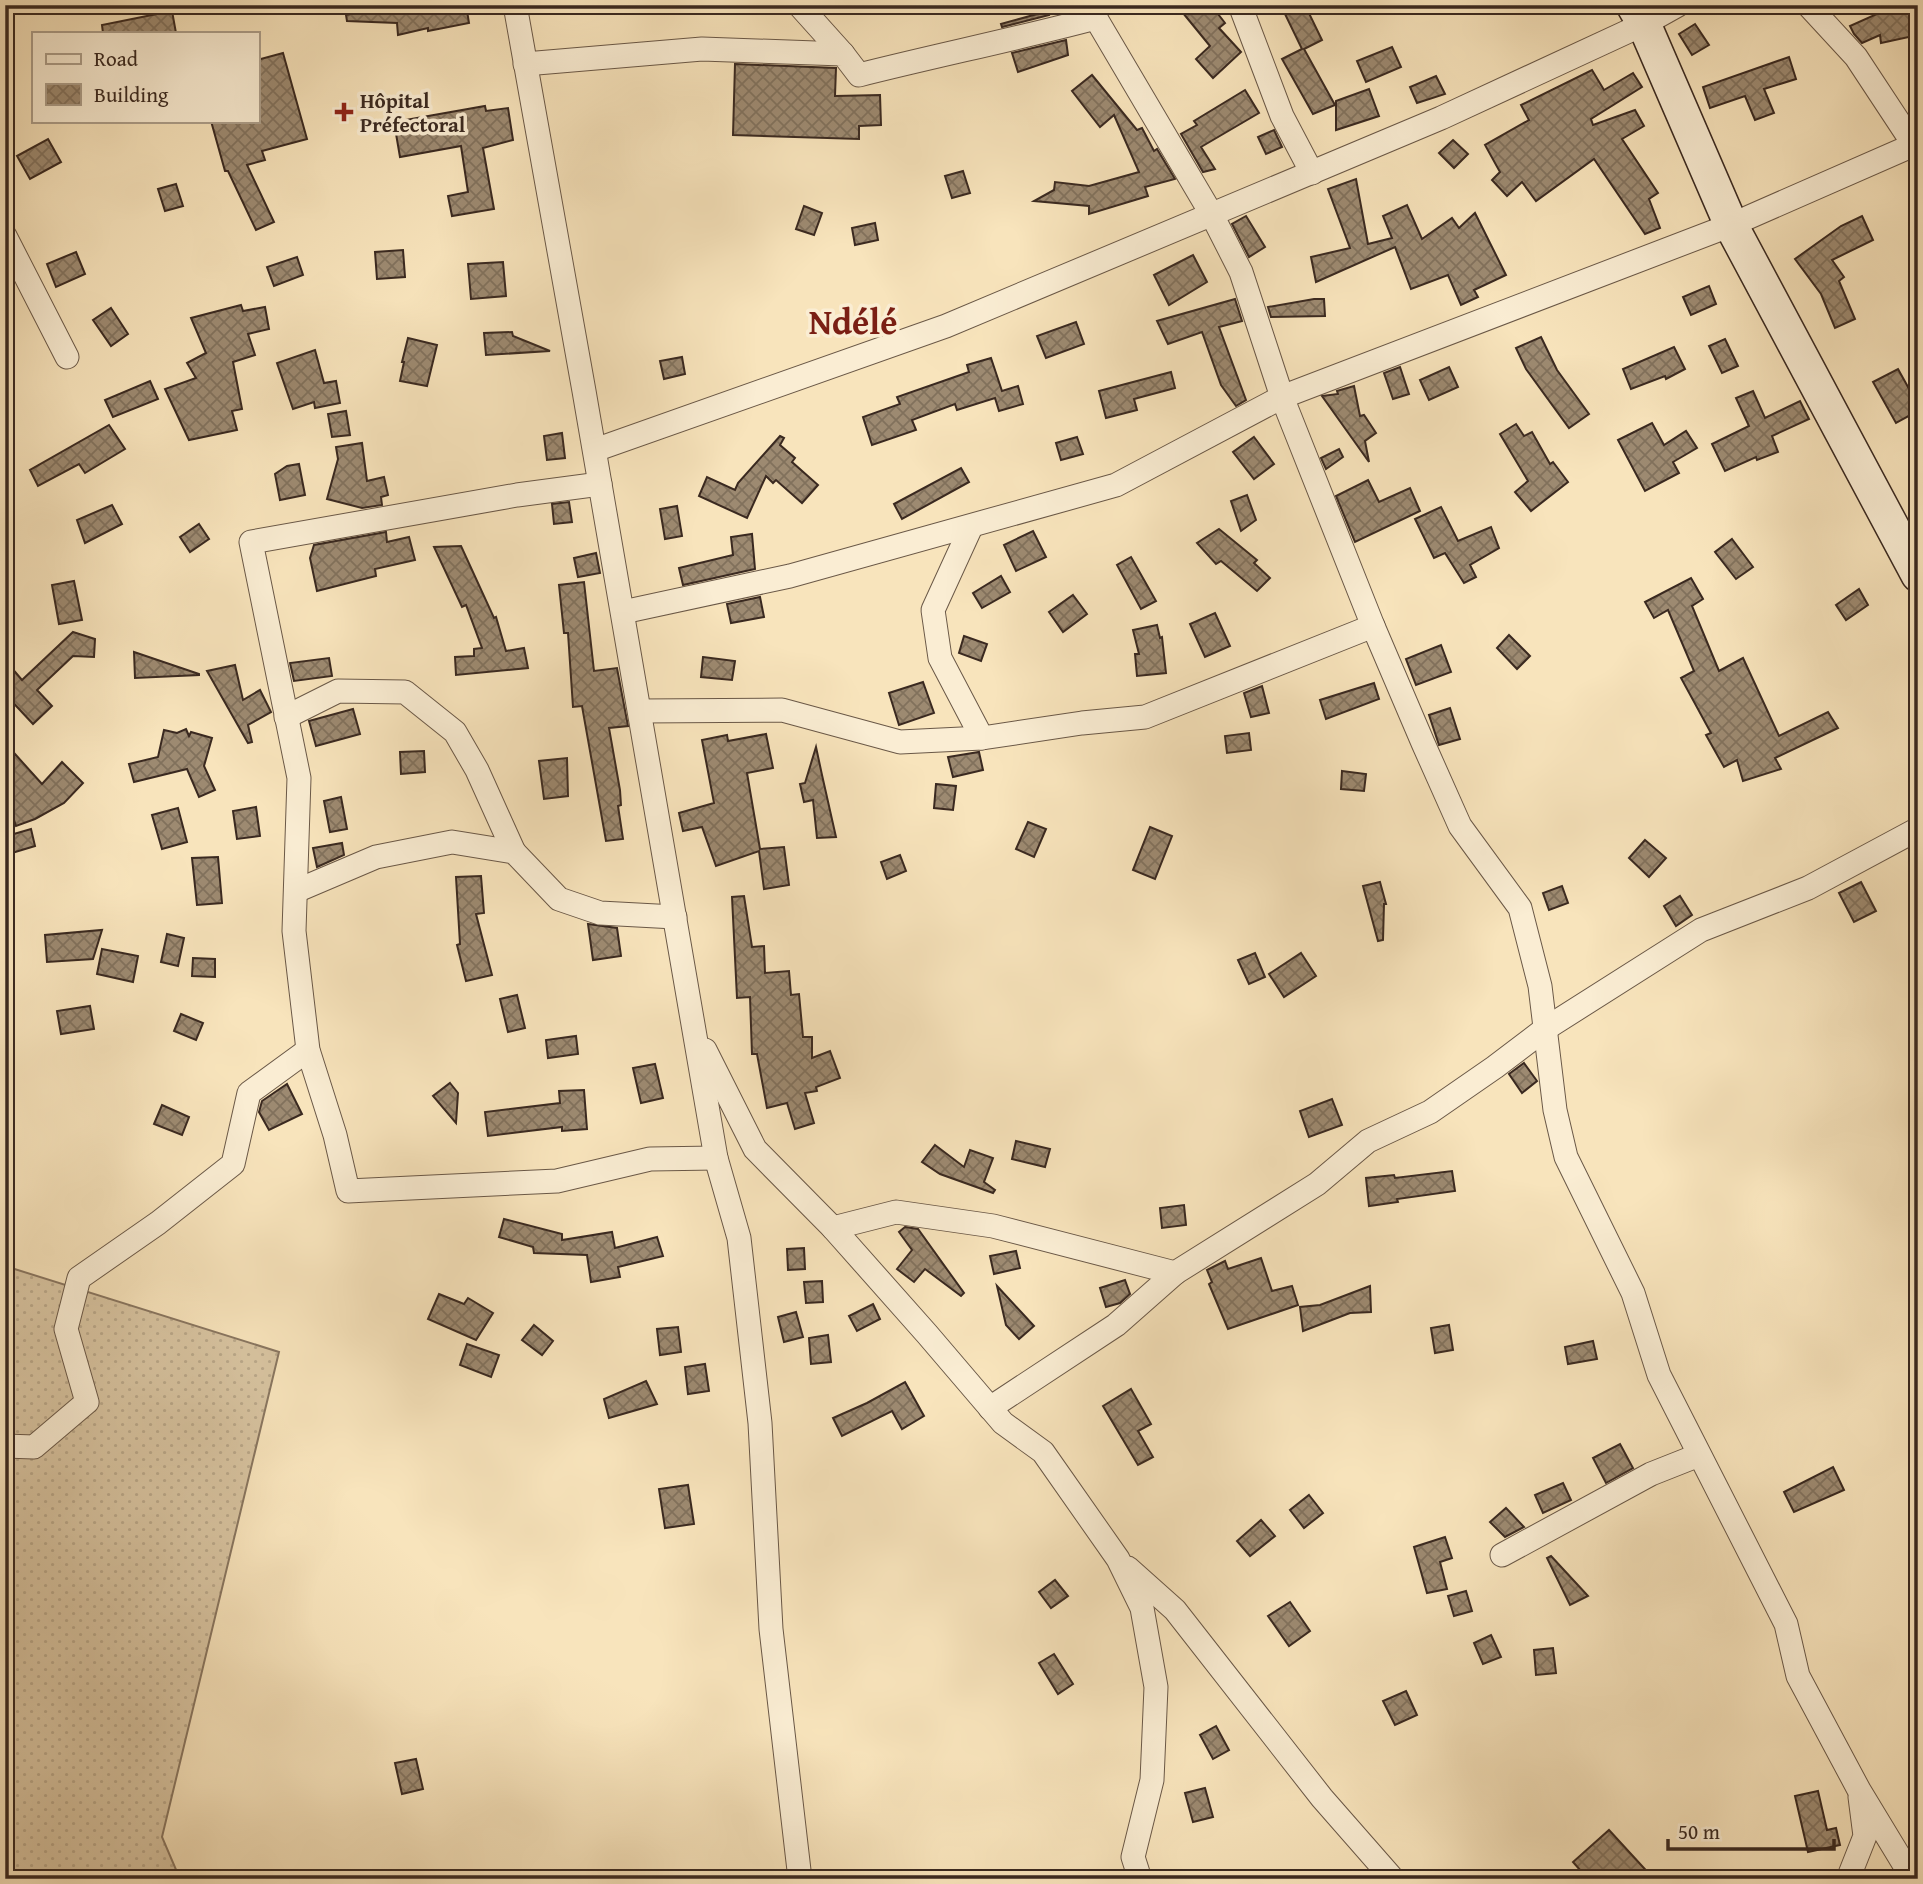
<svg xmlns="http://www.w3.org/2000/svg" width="1923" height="1884" viewBox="0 0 1923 1884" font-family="'Gentium Book Plus',serif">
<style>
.grass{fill:url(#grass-dots);stroke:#897660;stroke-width:2}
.building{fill:url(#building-cross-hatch);stroke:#3a2920;stroke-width:2}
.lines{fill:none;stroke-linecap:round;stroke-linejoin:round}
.street-casing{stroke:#6a5847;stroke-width:25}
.secondary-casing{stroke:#3a2920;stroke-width:36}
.street{stroke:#faedd3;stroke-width:23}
.secondary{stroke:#faedd3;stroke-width:33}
.poi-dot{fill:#8f2418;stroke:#faedd3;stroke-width:2.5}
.labels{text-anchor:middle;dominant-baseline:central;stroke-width:7;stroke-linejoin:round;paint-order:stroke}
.poi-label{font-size:21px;font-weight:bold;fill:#3a2920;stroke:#faedd3;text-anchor:start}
.town-label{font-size:35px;font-weight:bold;fill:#7a1f14;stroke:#faedd3}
</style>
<defs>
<pattern id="grass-dots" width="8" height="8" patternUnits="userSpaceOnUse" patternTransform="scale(1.75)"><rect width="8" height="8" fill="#d8c4a1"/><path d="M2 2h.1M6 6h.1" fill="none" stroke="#baa88a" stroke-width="1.8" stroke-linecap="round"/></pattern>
<pattern id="building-cross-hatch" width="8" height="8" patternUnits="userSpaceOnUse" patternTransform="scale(1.75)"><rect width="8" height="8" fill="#9d8a71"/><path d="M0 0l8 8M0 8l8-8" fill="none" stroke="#81715c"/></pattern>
</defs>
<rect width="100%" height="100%" fill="#f8e4bc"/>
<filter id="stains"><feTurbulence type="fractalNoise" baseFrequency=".00286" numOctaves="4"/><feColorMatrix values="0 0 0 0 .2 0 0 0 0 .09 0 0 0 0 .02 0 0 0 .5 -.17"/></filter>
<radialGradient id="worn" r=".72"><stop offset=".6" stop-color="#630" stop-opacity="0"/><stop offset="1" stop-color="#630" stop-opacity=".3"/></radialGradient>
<polygon class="grass" points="5,1266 279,1352 162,1837 180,1879 5,1879"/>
<g class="building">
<polygon points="390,5 466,5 469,23 428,31 428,28 398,35 397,23 347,21 346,15"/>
<polygon points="1192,5 1211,5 1225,23 1219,28 1241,52 1213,78 1196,59 1210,46 1183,13"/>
<polygon points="1298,5 1305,5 1322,40 1304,49 1335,105 1313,114 1282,59 1302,49 1284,12"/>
<polygon points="1901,5 1902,12 1918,9 1918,35 1881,43 1880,35 1862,43 1854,34 1850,26 1877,14 1876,8"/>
<polygon points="172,11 176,33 103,33 102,25"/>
<polygon points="1048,11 1049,15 1002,27 1001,24"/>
<polygon points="1695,24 1709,45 1692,55 1679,34"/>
<polygon points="1066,40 1068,55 1018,72 1012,53"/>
<polygon points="1392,47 1401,67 1366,82 1357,61"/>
<polygon points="283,53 307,139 262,151 265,160 247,165 274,222 256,230 228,171 225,171 211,121 257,121 257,60"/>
<polygon points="1789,57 1796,79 1764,89 1774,113 1755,120 1745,96 1710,108 1703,87"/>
<polygon points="735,64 836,68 835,96 880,95 881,125 859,126 859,139 733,135"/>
<polygon points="1592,70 1604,90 1633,73 1642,87 1591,119 1593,125 1635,110 1644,126 1622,139 1658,193 1649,199 1660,228 1645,234 1594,159 1536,201 1522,182 1507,196 1492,180 1500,172 1485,145 1529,120 1521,105"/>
<polygon points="1092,75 1137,130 1142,128 1154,151 1157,149 1175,179 1145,187 1148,196 1089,214 1089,206 1034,201 1054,190 1055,182 1089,186 1139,172 1114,115 1100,127 1072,91"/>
<polygon points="1436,76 1445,94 1417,103 1410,87"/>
<polygon points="1369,89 1379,116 1336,130 1336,101"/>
<polygon points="1245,90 1259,113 1201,147 1215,169 1203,172 1181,134 1197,125 1194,121"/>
<polygon points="485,106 486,111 508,108 513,140 483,148 494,209 452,216 448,196 468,192 461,146 400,157 394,122"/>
<polygon points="1274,130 1282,147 1266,154 1258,137"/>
<polygon points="48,139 61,162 30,179 17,156"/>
<polygon points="1453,140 1468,154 1454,168 1439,153"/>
<polygon points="963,171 970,193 952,198 945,176"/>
<polygon points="1356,179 1368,244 1392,238 1383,216 1407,205 1422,239 1452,218 1459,228 1475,213 1506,275 1474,290 1478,297 1461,305 1448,275 1411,289 1395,247 1316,282 1311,257 1350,248 1328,189"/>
<polygon points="176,184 183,206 165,211 158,189"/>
<polygon points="804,206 822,213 814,235 796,229"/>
<polygon points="1246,216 1265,247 1249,257 1232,224"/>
<polygon points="1862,216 1873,240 1832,260 1844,277 1839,281 1855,319 1835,328 1821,294 1795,259 1841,226"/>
<polygon points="875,223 878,240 855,245 852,228"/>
<polygon points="403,250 405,277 377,279 375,252"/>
<polygon points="76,252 85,274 56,287 47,264"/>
<polygon points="1193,255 1207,282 1169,305 1154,275"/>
<polygon points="297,257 303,275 274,286 267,267"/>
<polygon points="503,262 506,296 471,299 468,264"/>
<polygon points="1709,286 1716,304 1691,315 1683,297"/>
<polygon points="1235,299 1242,321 1219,327 1246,400 1236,406 1221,385 1202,332 1168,344 1157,321"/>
<polygon points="1314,299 1324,299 1325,316 1271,317 1268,307"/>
<polygon points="241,305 243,311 265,307 269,329 248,334 255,355 233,362 242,409 232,411 237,430 189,440 165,389 196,378 187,363 206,353 191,318"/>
<polygon points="111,308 128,334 111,346 93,320"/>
<polygon points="1076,322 1084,344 1046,358 1037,336"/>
<polygon points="512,332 513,336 550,351 486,355 484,333"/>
<polygon points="1541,337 1557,370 1589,414 1569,428 1526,369 1516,348"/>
<polygon points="408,338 437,345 427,386 400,381 404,362 402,362"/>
<polygon points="1725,339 1738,366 1722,373 1709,346"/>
<polygon points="1674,347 1685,369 1666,379 1665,376 1631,389 1623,369"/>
<polygon points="315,350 324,383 336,381 340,403 315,408 314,402 293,409 277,363"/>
<polygon points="682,357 685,374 664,379 660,361"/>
<polygon points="991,358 1002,391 1018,386 1023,404 999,411 995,398 957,410 955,404 912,420 916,430 872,445 863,417 900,404 897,397 969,372 967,365"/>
<polygon points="1400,367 1409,394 1393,399 1384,373"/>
<polygon points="1449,367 1458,387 1429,400 1420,380"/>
<polygon points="1898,369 1918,405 1918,411 1896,423 1873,382"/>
<polygon points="1171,372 1175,388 1134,399 1137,410 1106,418 1099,391"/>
<polygon points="150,381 158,399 113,417 105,400"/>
<polygon points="1354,386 1360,416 1364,415 1376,433 1365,441 1369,462 1322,396 1338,394 1337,391"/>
<polygon points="1753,391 1765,418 1800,401 1809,419 1772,436 1778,452 1757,460 1756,457 1725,471 1712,444 1749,426 1736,398"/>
<polygon points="346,411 350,435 332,437 328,414"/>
<polygon points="1652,423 1664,445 1686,431 1697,448 1673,462 1679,473 1645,491 1618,440"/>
<polygon points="1516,424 1524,436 1532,432 1550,464 1553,462 1568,482 1531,511 1515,492 1528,481 1500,434"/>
<polygon points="109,425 125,449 85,473 79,464 38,486 30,470"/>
<polygon points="562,433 565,458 547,460 544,436"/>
<polygon points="780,436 784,438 780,445 795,458 792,462 818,485 802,503 776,480 773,483 766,476 747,518 699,496 707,477 735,490 738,483"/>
<polygon points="1077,437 1083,454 1061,460 1056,443"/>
<polygon points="1254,437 1274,464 1254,479 1233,452"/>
<polygon points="362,443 367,481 384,477 388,495 381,497 382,505 362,508 327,499 338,459 336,447"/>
<polygon points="1339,449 1343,457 1326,469 1321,458"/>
<polygon points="299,464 305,495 280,500 275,474 287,466"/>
<polygon points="961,468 969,482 902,519 894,504"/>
<polygon points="1368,480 1379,502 1410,488 1420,511 1355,542 1336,496"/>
<polygon points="1247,495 1256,520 1241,531 1231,501"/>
<polygon points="569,502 572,522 554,524 552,504"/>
<polygon points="112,505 122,524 85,543 77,520"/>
<polygon points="677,506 682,536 665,539 660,509"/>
<polygon points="1441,507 1458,541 1491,527 1499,548 1470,565 1476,577 1464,583 1445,553 1434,558 1415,519"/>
<polygon points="199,524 209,539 190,552 180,537"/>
<polygon points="1219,529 1257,560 1254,563 1270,578 1257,591 1221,561 1216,564 1197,543"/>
<polygon points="1033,531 1046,557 1016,571 1004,545"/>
<polygon points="386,532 387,542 409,537 415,560 375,569 376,576 317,591 310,558 314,545"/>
<polygon points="752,534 755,569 683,585 679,568 733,555 731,537"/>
<polygon points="1732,539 1753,567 1736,579 1715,552"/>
<polygon points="461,546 494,618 496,617 506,651 524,648 528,668 456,675 455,657 474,656 474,649 482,648 466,605 462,607 434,547"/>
<polygon points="596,553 600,573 578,577 574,558"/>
<polygon points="1131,557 1156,601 1141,609 1117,565"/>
<polygon points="1001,576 1010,592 982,608 973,593"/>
<polygon points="1691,578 1703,599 1692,606 1719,671 1743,658 1779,736 1828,712 1838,728 1775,758 1781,769 1743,781 1737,760 1724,767 1706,735 1711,733 1681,678 1694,671 1668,610 1654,618 1645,602"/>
<polygon points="74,581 82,620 59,624 52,585"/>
<polygon points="584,582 594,671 617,668 628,726 609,728 620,790 621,805 618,806 623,839 606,841 582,706 573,707 568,633 564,633 559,585"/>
<polygon points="1859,589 1868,605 1846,620 1836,605"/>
<polygon points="1073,595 1087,614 1063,632 1049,612"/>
<polygon points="760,597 764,617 731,623 727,604"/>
<polygon points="1215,613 1230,646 1205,657 1190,624"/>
<polygon points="1157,625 1160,638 1162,637 1166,673 1137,676 1135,654 1139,654 1133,630"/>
<polygon points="73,632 95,639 94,657 73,656 37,690 52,706 33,724 5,694 5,660 22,680"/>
<polygon points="1509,635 1530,656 1517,669 1497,648"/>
<polygon points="964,636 987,644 981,661 959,653"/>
<polygon points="1441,645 1451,672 1416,685 1406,659"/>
<polygon points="134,652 199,674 199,675 135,678"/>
<polygon points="703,657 735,661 732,680 701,677"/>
<polygon points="329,658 332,676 294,681 290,663"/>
<polygon points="235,665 243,700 260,690 271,712 248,725 252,742 248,743 207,671"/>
<polygon points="923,682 934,713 899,725 889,693"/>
<polygon points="1374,683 1379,699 1326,719 1320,700"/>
<polygon points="1262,686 1269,713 1251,717 1244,693"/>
<polygon points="1450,708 1460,739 1439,745 1429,715"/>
<polygon points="353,709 360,734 316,746 309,721"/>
<polygon points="186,729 189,736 191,732 212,738 204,766 215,790 199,797 187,769 134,782 129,764 158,757 164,730 177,733"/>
<polygon points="1249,733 1251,750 1227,753 1225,736"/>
<polygon points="766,734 773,768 747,773 760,849 784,847 789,885 764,889 759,851 716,866 702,827 683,831 679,813 714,803 702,740 727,735 728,741"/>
<polygon points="816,747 822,775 836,837 817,838 813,800 804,802 800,784 805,783"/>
<polygon points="424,751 425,772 401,774 400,752"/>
<polygon points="979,752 983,770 953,777 948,757"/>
<polygon points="15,754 42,784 62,762 83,783 64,803 35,819 16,826 5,793 5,763"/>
<polygon points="567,758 568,796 544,799 539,761"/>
<polygon points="1342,771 1366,774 1364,791 1341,789"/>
<polygon points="936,784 956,786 953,810 934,808"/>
<polygon points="341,797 347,829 330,832 324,801"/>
<polygon points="256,807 260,836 237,839 233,811"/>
<polygon points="178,808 187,842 162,849 152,815"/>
<polygon points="1028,822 1046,829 1034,857 1016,849"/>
<polygon points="1150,827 1172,836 1155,879 1133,870"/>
<polygon points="31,829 35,846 12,853 7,836"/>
<polygon points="1645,840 1666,858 1649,877 1629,858"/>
<polygon points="342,843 344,855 317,867 313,848"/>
<polygon points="900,855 906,871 887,879 881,862"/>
<polygon points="218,857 222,903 197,905 192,858"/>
<polygon points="481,876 484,913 476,914 492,975 466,981 457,945 460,944 456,877"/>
<polygon points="1380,882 1386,904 1384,904 1383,940 1378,941 1363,886"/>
<polygon points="1861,882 1876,911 1854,922 1839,893"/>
<polygon points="1562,886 1568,903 1549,910 1543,893"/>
<polygon points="744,896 752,947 764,946 765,973 789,971 791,995 799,994 803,1037 812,1037 812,1058 830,1051 840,1078 816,1087 817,1091 805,1093 814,1123 795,1129 787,1103 767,1108 757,1054 752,1054 750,997 737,998 732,897"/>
<polygon points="1680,896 1692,915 1676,926 1664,906"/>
<polygon points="588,924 617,928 621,956 593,960"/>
<polygon points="102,930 93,959 47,962 45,935"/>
<polygon points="167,934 184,938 178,966 161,962"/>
<polygon points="102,949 138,956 133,982 97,974"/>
<polygon points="1255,953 1265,977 1249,984 1238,960"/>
<polygon points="1301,953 1316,976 1284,997 1269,974"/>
<polygon points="193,958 215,959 215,977 192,976"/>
<polygon points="517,995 525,1028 508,1032 500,999"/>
<polygon points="90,1006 94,1029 61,1034 57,1011"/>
<polygon points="181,1014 203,1023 196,1040 174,1031"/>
<polygon points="576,1036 578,1054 548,1058 546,1040"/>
<polygon points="1524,1063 1537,1081 1522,1093 1509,1074"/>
<polygon points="655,1064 663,1098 641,1103 633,1068"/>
<polygon points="450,1083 458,1093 456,1123 433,1096"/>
<polygon points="287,1084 302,1114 269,1130 259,1112 262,1101"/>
<polygon points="584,1090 587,1129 562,1131 562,1127 488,1136 485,1112 560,1103 559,1091"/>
<polygon points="1332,1099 1342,1125 1309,1137 1300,1111"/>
<polygon points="162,1105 189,1117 182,1135 154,1124"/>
<polygon points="1016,1141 1050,1149 1045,1167 1012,1159"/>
<polygon points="935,1145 964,1167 970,1150 993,1158 984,1182 995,1190 993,1193 940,1174 922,1162"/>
<polygon points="1452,1171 1455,1191 1397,1199 1398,1202 1369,1206 1366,1178 1394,1175 1395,1178"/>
<polygon points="1184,1205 1186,1225 1162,1228 1160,1208"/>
<polygon points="504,1219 562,1234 562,1240 612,1232 615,1248 657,1237 663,1256 618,1267 620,1277 591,1282 587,1255 534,1253 533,1247 499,1237"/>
<polygon points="905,1227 918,1229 964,1293 961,1296 925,1269 914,1282 897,1269 912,1250 899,1232"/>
<polygon points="804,1248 805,1269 788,1270 787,1249"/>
<polygon points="1016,1251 1020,1268 994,1274 990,1256"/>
<polygon points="1261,1258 1272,1291 1292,1286 1298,1305 1228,1329 1209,1284 1212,1282 1207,1270 1225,1261 1228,1269"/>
<polygon points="1125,1280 1130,1294 1120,1303 1106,1307 1100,1288"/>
<polygon points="822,1281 823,1302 806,1303 804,1282"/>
<polygon points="997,1286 1034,1326 1019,1339 1006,1325"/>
<polygon points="1370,1286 1371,1312 1350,1313 1303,1331 1300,1307 1320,1305"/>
<polygon points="439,1294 464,1304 468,1298 493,1313 476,1340 428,1319"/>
<polygon points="873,1304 880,1319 857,1331 849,1316"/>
<polygon points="796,1312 803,1337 784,1342 778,1317"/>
<polygon points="534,1325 553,1341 542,1355 522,1340"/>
<polygon points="1449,1325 1453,1350 1435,1353 1431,1328"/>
<polygon points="678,1327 681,1352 660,1355 657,1329"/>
<polygon points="828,1335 831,1362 811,1364 809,1338"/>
<polygon points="1593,1341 1597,1359 1568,1364 1565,1347"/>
<polygon points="467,1344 499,1355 491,1377 460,1365"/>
<polygon points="705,1364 709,1391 688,1394 685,1367"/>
<polygon points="646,1381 657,1404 609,1418 604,1399"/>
<polygon points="905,1382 924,1416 902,1429 892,1411 842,1436 833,1418 867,1403"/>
<polygon points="1131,1389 1151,1424 1138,1431 1153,1457 1138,1465 1103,1406"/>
<polygon points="1620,1444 1633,1468 1606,1483 1593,1458"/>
<polygon points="1833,1467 1844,1490 1794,1512 1784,1492"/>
<polygon points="1563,1483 1571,1500 1543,1513 1535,1495"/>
<polygon points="688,1485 694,1524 665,1528 659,1489"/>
<polygon points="1309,1495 1323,1513 1304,1528 1290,1510"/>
<polygon points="1506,1508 1524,1527 1505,1537 1490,1522"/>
<polygon points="1261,1520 1275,1536 1250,1556 1237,1541"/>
<polygon points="1445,1537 1452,1558 1440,1562 1447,1589 1427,1593 1414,1547"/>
<polygon points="1551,1556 1588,1596 1570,1605 1547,1558"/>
<polygon points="1055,1580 1068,1596 1051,1608 1039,1592"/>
<polygon points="1466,1591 1472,1611 1454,1616 1448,1596"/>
<polygon points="1290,1602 1310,1631 1289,1646 1268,1616"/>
<polygon points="1491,1635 1501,1657 1483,1664 1474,1643"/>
<polygon points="1553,1648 1556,1673 1536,1675 1534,1650"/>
<polygon points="1054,1654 1073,1684 1058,1694 1039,1663"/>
<polygon points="1406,1691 1417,1715 1395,1725 1383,1701"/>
<polygon points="1216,1726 1229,1750 1213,1759 1200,1735"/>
<polygon points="416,1759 423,1789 402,1794 395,1763"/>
<polygon points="1205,1788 1213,1817 1193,1822 1185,1793"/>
<polygon points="1818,1791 1827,1830 1836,1828 1840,1845 1808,1852 1795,1796"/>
<polygon points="1609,1830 1654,1879 1588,1879 1573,1862"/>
</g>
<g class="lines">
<defs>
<g id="street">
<polyline points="515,5 584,391 716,1158 739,1238 760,1423 771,1629 800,1879"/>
<polyline points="799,5 843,54"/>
<polyline points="1088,5 1212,215 1241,272 1282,397 1373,626 1423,743 1460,826 1520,908 1540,986 1555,1110 1566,1157 1633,1293 1659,1375 1786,1624 1798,1676 1859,1790 1913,1879"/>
<polyline points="1240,5 1282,116 1312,173"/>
<polyline points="1808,5 1856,57 1918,151"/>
<path d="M525,64l177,-15 141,5 16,21c79,-20 158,-36 237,-57"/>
<polyline points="5,236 67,357"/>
<polyline points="595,450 946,326 1441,118 1644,24 1678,5"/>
<polyline points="600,484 517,495 251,542 299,778 294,931 308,1050 335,1135 348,1191 557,1181 650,1159 716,1158"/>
<polyline points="971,527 933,610 940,658 982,738"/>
<polyline points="623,612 790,576 1116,485 1282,397 1731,225 1918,143"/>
<polyline points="640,711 782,710 900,742 982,738 1082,723 1145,717 1373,626"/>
<polyline points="286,717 338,691 405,692 455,732 477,770 514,852"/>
<polyline points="296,891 376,857 452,842 514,852 559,899 600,913 675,917"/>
<polyline points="705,1050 755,1149 833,1228 927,1334 1003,1423 1043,1452 1118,1559 1142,1608 1156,1687 1152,1780 1133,1857 1140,1879"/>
<polyline points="833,1228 896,1212 993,1226 1175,1273"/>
<polyline points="990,1408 1116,1325 1175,1273 1317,1184 1368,1141 1430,1112 1495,1067 1545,1029 1701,930 1808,888 1918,829"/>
<polyline points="5,1446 34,1447 87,1402 66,1329 79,1278 158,1223 233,1164 249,1093 308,1050"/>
<polyline points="1502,1555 1651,1474 1699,1455"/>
<polyline points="1128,1568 1175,1610 1322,1798 1393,1879"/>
<polyline points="1848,1879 1865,1836 1860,1797"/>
</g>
<polyline id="secondary" points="1633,5 1644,24 1731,225 1918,575"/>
</defs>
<use href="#street" class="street-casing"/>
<use href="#secondary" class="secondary-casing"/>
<use href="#street" class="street"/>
<use href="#secondary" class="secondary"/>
</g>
<path class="poi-dot" d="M340.5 101.5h7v7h7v7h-7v7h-7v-7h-7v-7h7z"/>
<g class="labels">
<g class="poi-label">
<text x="360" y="100">Hôpital<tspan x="360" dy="24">Préfectoral</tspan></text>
</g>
<g class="town-label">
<text x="853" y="321">Ndélé</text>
</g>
</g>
<rect width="1923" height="1884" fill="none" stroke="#f8e4bc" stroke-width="28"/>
<rect x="7" y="7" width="1909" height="1870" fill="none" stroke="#3a2920" stroke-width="3.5"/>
<rect x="14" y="14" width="1895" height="1856" fill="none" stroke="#3a2920" stroke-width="2"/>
<rect x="32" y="32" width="228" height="91" fill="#faedd3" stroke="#ad9f8b" stroke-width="2"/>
<rect x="46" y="54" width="35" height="10" fill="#faedd3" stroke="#ad9f8b" stroke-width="2"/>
<text x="94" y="66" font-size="21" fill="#3a2920">Road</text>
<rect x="46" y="84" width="35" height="21" fill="url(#building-cross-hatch)" stroke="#ad9f8b" stroke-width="2"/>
<text x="94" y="102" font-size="21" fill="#3a2920">Building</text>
<path d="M1668 1839v10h166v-10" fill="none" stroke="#3a2920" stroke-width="3.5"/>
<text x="1678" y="1839" font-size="21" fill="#3a2920" stroke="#faedd3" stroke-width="5" paint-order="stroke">50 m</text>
<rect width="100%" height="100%" filter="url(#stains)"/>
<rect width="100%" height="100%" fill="url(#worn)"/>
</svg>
